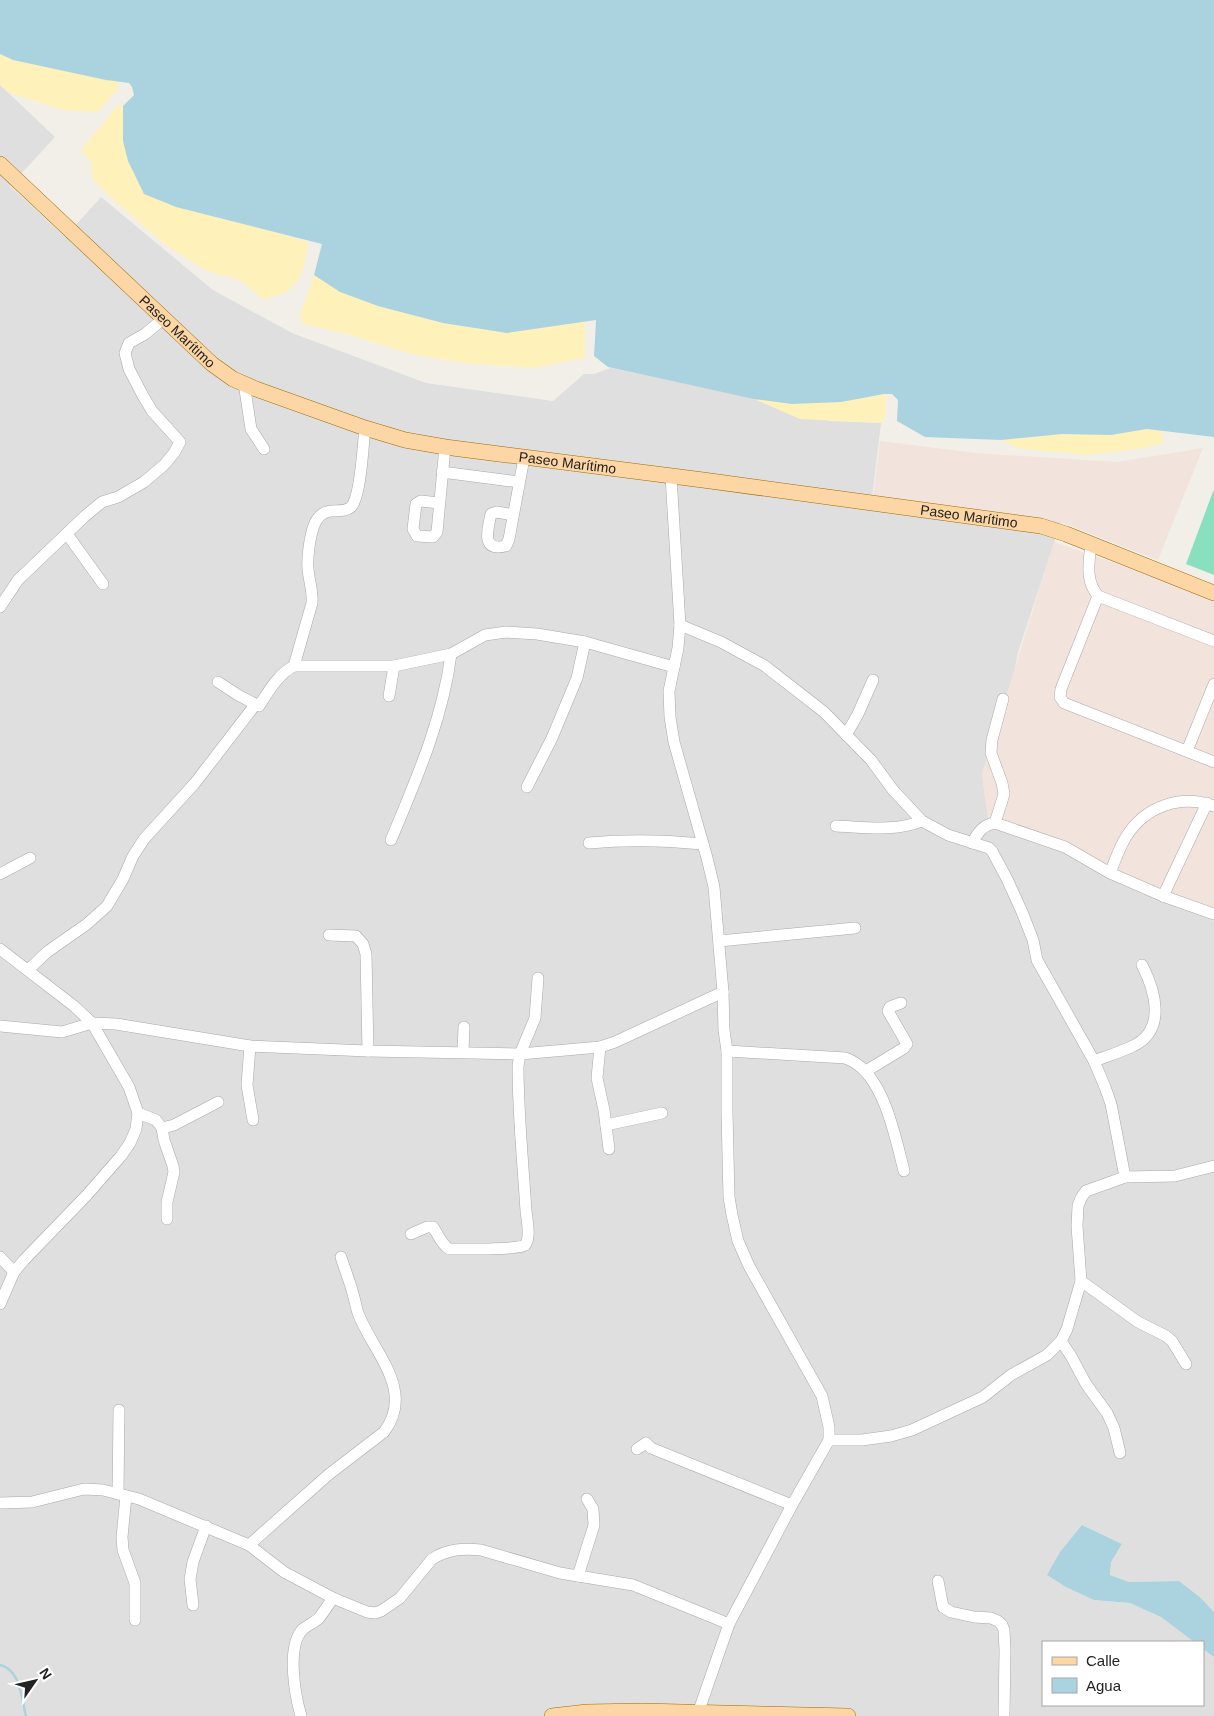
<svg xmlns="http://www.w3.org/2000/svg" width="1214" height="1716" viewBox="0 0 1214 1716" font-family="Arial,sans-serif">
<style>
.residential{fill:#e0dfdf}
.military{fill:#f3e3dd}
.sand{fill:#fff1ba}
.pitch{fill:#88e0be}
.water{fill:#aad3df}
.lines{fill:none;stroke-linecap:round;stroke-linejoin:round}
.stream{stroke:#aad3df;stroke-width:2.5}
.minor-casing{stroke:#a9a9a9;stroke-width:12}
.major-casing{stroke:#a06b00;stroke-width:16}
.minor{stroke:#fff;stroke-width:11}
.major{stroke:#fcd6a4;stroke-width:15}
.labels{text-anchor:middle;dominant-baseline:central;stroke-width:4.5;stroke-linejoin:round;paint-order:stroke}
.street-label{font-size:14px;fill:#222;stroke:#fff}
</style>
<rect width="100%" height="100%" fill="#f2efe9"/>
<polygon class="residential" points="0,85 55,137 10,186 65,237 101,197 213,290 292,333 426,383 553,401 584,374 594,374 611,368 757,399 829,421 881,423 872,498 1061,522 1018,652 1014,674 982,774 989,825 1063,851 1136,891 1214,921 1214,1612 1201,1598 1179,1581 1129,1582 1110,1575 1111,1562 1122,1544 1082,1525 1094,1600 1130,1603 1161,1617 1194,1642 1043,1642 1043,1705 1203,1705 1203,1649 1214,1657 1214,1716 0,1716"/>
<g class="military">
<polygon points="880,441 976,453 1117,462 1203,448 1158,560 1061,522 873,498"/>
<polygon points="1054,542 1112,562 1214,600 1214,921 1136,891 1063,851 989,825 982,774"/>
</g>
<g class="sand">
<polygon points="0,54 13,60 119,82 117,90 98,112 63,110 9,93 0,85"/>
<path d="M119,104l4,2v35l5,20 16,33 33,13 42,9 89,26c-4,32 -9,52 -46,57l-13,-12 -13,-9 -20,-4 -18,-8 -35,-23 -54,-47 -16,-17 -2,-8 1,-7 -11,-14z"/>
<polygon points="314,275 340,292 378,306 443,323 507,333 585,321 585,358 534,368 466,363 411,354 347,334 303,324 300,315"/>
<polygon points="886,394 885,418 881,423 800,419 754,399 792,404 841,402"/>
<polygon points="1147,429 1161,430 1163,443 1144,448 1087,455 1016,448 1001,440 1062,434 1111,435"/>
</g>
<polygon class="pitch" points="1214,489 1214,575 1186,564"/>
<g class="water">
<polygon points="0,0 1214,0 1214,437 1147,429 1111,435 1062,434 1001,440 925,437 897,421 898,400 892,394 884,394 841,402 792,404 754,399 608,367 594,356 596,320 507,333 443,323 378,306 340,292 314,275 322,244 176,207 144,194 128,161 123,141 123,106 134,95 132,87 129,83 106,80 13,60 0,54"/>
<polygon points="1082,1525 1122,1544 1111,1562 1110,1575 1129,1582 1179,1581 1201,1598 1214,1612 1214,1657 1203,1649 1203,1642 1194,1642 1161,1617 1130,1603 1094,1600 1066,1587 1047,1575 1060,1552"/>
</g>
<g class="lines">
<path class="stream" d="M0,1665c21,5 21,33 26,51"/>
<defs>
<g id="minor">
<polyline points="244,383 251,429 264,449"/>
<polyline points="442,472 519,482"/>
<polyline points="671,476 680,625 678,648 669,691 670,717 674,742 707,858 714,887 723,992 724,1030 727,1051 727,1113 729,1197 732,1215 738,1241 749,1266 822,1396 829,1427 829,1440 792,1505 729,1624 698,1713"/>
<polyline points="439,503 421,501 416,504 413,529 417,536 433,537 437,532 445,447"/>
<path d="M513,515l-16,-3 -6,2c-3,15 -11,38 15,32l3,-7 15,-81"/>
<polyline points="67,534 103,584"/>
<path d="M1091,544c-2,19 -6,36 7,52l-37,93 -1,8 4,6 150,59"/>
<polyline points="1098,596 1214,641"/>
<polyline points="0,607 18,580 85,516 102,502 118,497 144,482 164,465 174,453 180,442 152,411 142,394 129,369 125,353 129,343 145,334 163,319"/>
<polyline points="680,625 721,642 765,666 824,712 871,760 893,790 922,821 948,835 989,848 992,851 1007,879 1022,912 1033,940 1037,960 1094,1061 1105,1087 1111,1104 1125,1177"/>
<path d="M294,666l18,-63c1,-12 -3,-22 -4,-34 -1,-12 2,-35 7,-46 10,-20 26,-7 36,-16 10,-10 12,-63 14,-79"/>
<path d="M218,682l20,13 21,11c9,-14 19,-32 35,-40h100l57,-12 34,-19 21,-3 31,2 48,8 89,25"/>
<polyline points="389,696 394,666"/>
<polyline points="846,735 858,714 873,680"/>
<polyline points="1187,751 1214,684"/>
<polyline points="527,787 552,738 577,678 585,642"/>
<polyline points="995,823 1004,794 1002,783 991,753 992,740 1003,699"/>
<path d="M836,826c28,1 59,6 86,-5"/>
<path d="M391,840c25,-60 52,-121 60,-186"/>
<path d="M589,843c40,-4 74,-3 114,1"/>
<path d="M972,843c6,-10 10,-18 23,-20l70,24 45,26 53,23 51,18"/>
<path d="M1110,873c5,-12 9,-25 16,-36 19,-31 55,-43 88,-31"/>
<polyline points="0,874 30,858"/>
<polyline points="1163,896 1207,803"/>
<polyline points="329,935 356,936 363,944 366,954 368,1051"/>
<polyline points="719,941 855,928"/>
<polyline points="0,949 74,1006 92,1023"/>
<polyline points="28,970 47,952 87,924 107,906 123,879 133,856 144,839 195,783 255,705"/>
<polyline points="0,1026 62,1032 92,1023"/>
<polyline points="250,1046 247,1085 253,1120"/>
<polyline points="600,1047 597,1078 604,1110 609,1149"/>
<path d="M727,1051l118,7c38,12 50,78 59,113"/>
<polyline points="463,1052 464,1027"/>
<path d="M1094,1061c13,-5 27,-9 39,-15 34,-16 22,-56 9,-81"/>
<polyline points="866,1071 904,1048 907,1044 888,1011 890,1007 901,1003"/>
<polyline points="138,1113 156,1120 162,1128 164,1140 173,1166 174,1172 167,1202 167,1219"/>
<polyline points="606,1125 662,1113"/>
<polyline points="162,1128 174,1125 218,1102"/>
<path d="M411,1234l16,-7h6c5,7 8,17 16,22 10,0 72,1 76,-4 6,-7 2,-25 1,-34 -3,-49 -8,-96 -8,-145l2,-12 15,-36 3,-40"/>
<polyline points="0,1257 14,1272"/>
<polyline points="1081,1281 1138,1322 1166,1336 1172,1341 1186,1364"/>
<polyline points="0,1304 14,1272 24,1260 86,1196 121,1156 130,1143 136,1129 138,1113 129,1087 92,1023 116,1024 250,1046 368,1051 520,1054 600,1047 615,1042 723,992"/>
<polyline points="1061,1341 1071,1356 1086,1384 1107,1413 1114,1428 1120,1453"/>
<polyline points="829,1440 862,1440 891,1436 912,1430 983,1397 1011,1375 1047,1355 1061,1341 1067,1329 1081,1281 1077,1226 1078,1206 1081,1198 1086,1191 1125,1177 1175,1176 1214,1166"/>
<polyline points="637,1449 646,1443 651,1448 792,1505"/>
<polyline points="118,1494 119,1410"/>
<polyline points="126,1496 122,1537 123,1550 135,1583 135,1620"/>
<path d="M0,1503l32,-1 52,-13 19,1 36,9 110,46 35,27 49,26 34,14 8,1 6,-2 19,-13 32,-39c16,-10 31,-11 49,-9l79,23 73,12 96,39"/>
<path d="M249,1545l79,-70 56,-43c32,-42 -12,-81 -26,-119 -2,-6 -3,-13 -5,-19 -3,-12 -8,-24 -12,-37"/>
<polyline points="578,1576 594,1525 593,1509 587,1499"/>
<polyline points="938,1581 943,1607 951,1612 974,1617 991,1618 998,1621 1002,1625 1004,1630 1005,1650 1004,1716"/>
<polyline points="193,1605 190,1579 193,1562 206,1526"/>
<path d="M301,1716c-6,-21 -15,-70 2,-87 5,-4 12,-7 16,-11 5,-6 9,-13 14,-20"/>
</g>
<g id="major">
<path id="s1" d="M0,164l212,200 21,15 23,10 109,39 40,12 40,7 258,33 338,46 25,8 148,59"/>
<polyline points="552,1716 587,1712 642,1711 848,1716"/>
</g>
</defs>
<use href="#minor" class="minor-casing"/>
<use href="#major" class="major-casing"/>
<use href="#minor" class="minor"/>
<use href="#major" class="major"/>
</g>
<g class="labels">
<g class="street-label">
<text stroke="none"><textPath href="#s1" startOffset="244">Paseo Marítimo</textPath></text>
<text stroke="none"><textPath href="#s1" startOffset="664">Paseo Marítimo</textPath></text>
<text stroke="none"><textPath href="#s1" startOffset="1069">Paseo Marítimo</textPath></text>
</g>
</g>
<rect x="1042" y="1641" width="162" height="65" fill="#ffffff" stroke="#a7a7a7"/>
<rect x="1052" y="1657" width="25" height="8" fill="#fcd6a4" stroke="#a7a7a7"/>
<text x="1086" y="1666" font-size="15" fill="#222222">Calle</text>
<rect x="1052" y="1678" width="25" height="15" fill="#aad3df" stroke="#a7a7a7"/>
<text x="1086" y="1691" font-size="15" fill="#222222">Agua</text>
<g transform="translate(35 1681) rotate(56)" stroke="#ffffff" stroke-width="4" paint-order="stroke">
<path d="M0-4L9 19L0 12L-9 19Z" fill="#222222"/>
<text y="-8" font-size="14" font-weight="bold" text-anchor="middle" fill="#222222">N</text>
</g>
</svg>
